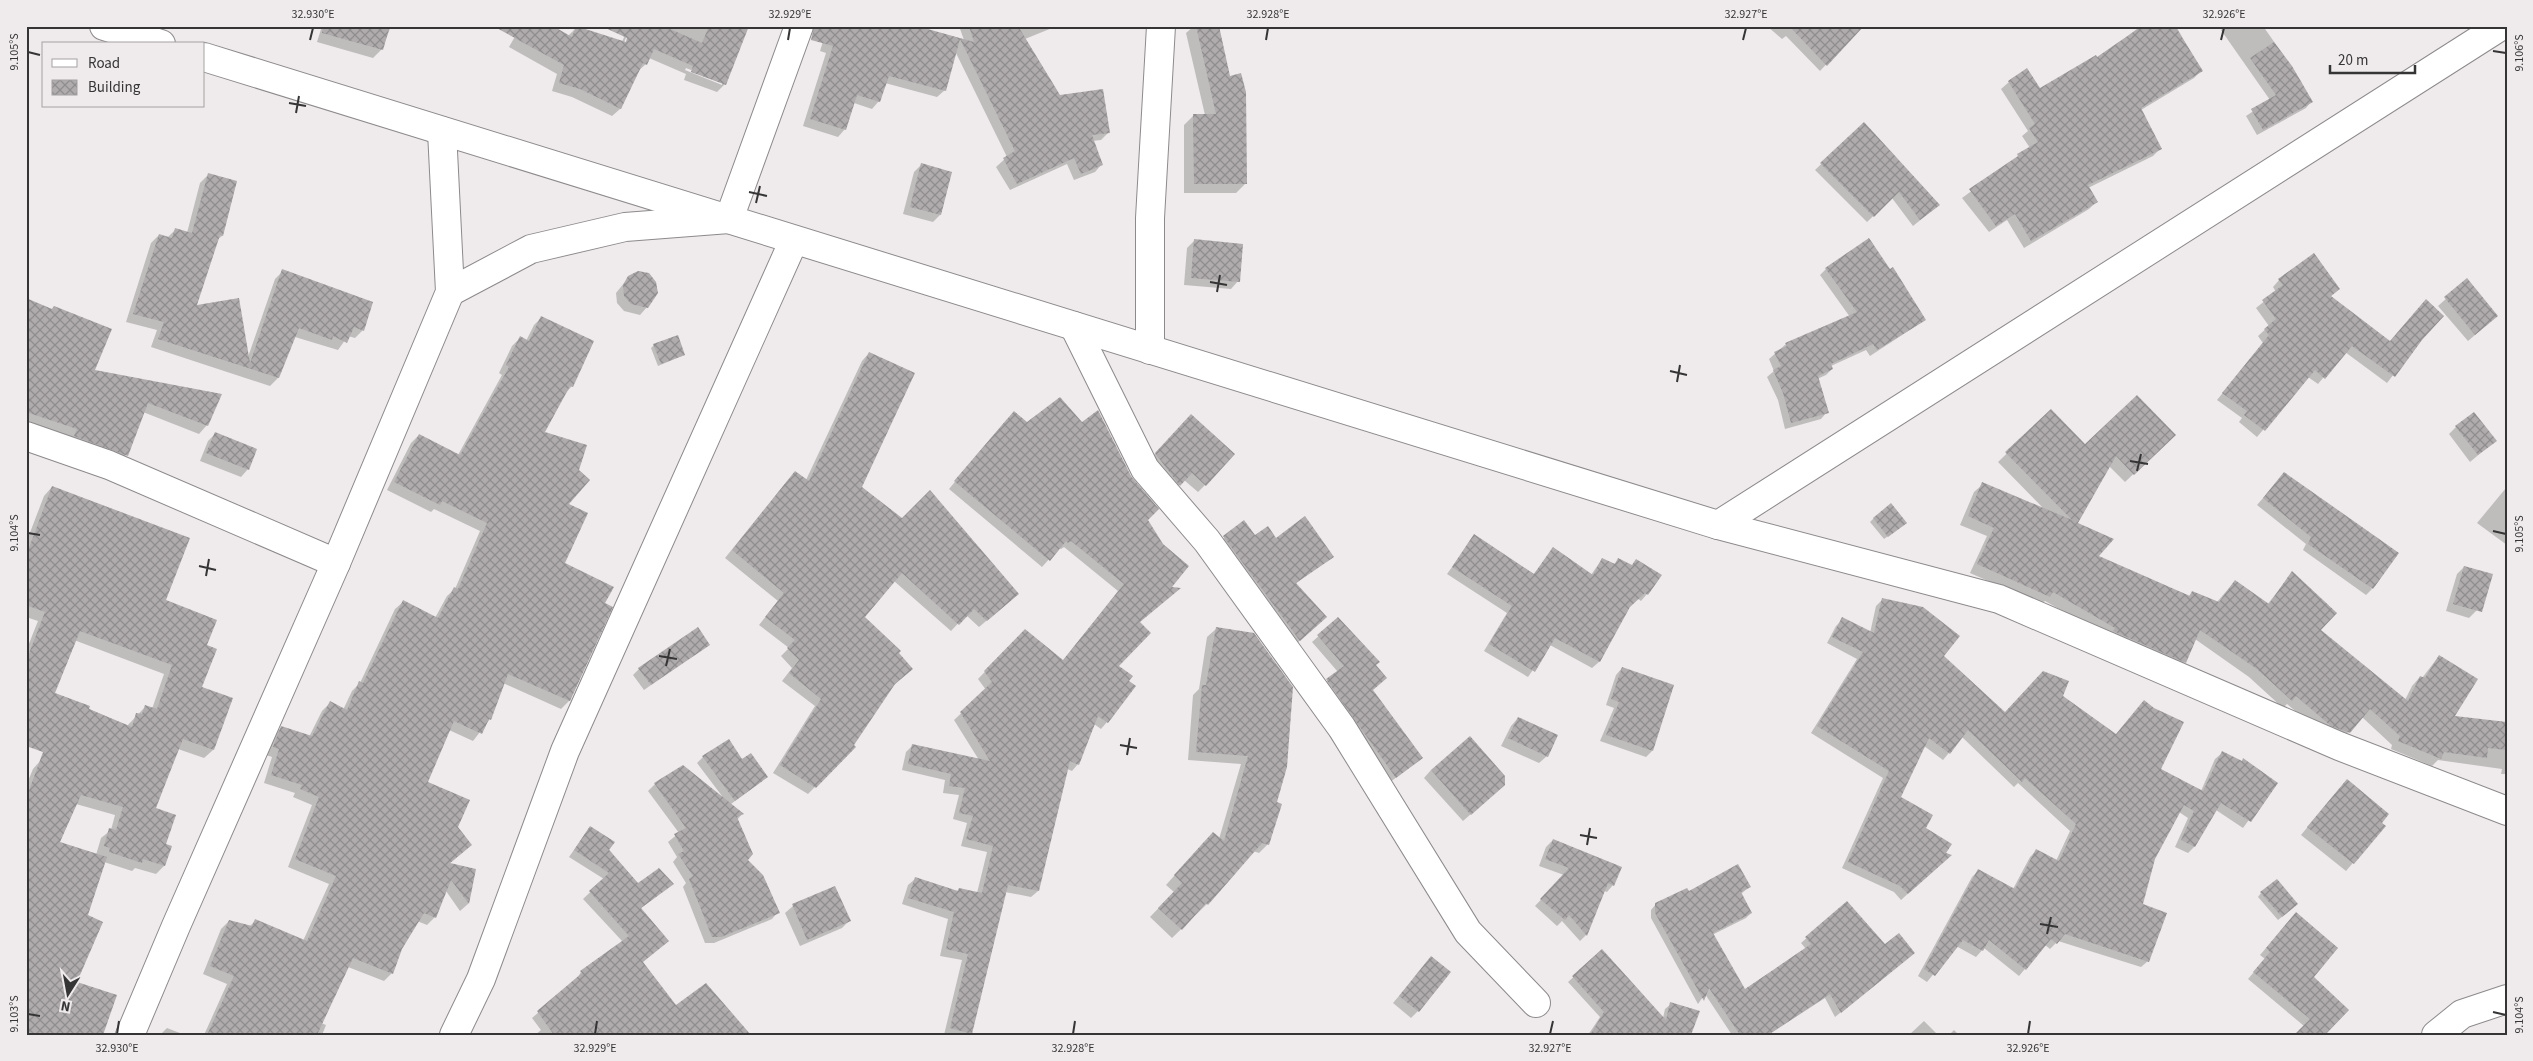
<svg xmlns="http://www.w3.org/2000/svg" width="2533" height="1061" viewBox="0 0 2533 1061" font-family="'Source Sans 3',sans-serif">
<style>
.shadow{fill:#0003;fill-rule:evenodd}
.building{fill:url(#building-cross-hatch);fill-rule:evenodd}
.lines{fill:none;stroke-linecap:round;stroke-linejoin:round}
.street-casing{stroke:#8d8a8b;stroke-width:30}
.street{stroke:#fff;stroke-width:28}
.ticks{fill:none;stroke:#363535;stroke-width:2}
.neatline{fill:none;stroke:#363535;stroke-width:2}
.ticks-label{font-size:12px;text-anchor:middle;fill:#363535}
</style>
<defs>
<pattern id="building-cross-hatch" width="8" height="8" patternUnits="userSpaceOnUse" patternTransform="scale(1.25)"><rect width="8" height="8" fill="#b0acae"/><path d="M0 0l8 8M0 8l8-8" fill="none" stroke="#908d8e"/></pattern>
</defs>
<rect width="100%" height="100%" fill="#efebec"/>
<g class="shadow">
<polygon points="322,26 391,26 382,49 373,58 317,42"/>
<path d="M521,26l47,10 8,-8 46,14 7,-16h2l-9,21 2,1 10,-22h114l-23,58 -8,8 -33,-12 2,-6 -37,-16 -3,6 -9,8 -17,37 -8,7 -40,-19 -20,-6 5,-17 -48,-27zM686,68l36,14v3l-37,-15z"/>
<polygon points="828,26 914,27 964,40 959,26 1057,26 1025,39 1060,96 1109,132 1101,140 1092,141 1102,164 1095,172 1074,180 1067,164 1010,190 996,167 1007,157 955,51 945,90 937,97 885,83 879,101 872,109 854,103 845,129 838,137 803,126 826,53 820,51"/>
<polygon points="1194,26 1218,26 1246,183 1236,193 1184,193 1184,125 1193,116 1205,115 1186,33"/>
<polygon points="1767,26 1862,26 1820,71 1786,36 1782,39"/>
<polygon points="2141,26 2176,26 2201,71 2194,78 2141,110 2160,149 2153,156 2088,188 2096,202 2089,209 2024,248 2007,220 1989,232 1962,198 2030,148 2022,136 2028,131 2001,89 2009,82 2040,90 2097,59"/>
<polygon points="2225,26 2263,26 2291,66 2311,102 2306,108 2257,135 2246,116 2270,100 2221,30"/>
<polygon points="1864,123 1939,205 1913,226 1892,198 1867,222 1815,170"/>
<polygon points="921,165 940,215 933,222 903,214 914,172"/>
<polygon points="208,175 236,182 222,236 217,240 195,307 248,357 275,279 283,271 363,330 355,338 348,336 338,350 295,337 278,378 270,386 151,347 157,330 126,322 151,243 159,235 167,238 176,229 187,233 200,183"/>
<polygon points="1194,241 1238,281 1231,289 1184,285 1187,248"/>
<polygon points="1826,269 1890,271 1925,320 1870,356 1866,350 1831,366 1832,369 1826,375 1817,379 1827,412 1821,419 1785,429 1778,400 1767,377 1774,371 1769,359 1786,344 1850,317 1820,275"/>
<polygon points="629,277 647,307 640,315 624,311 617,303 616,293"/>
<polygon points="2279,280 2338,289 2330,297 2390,342 2421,339 2387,383 2345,352 2318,384 2308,377 2257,437 2239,422 2242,418 2217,400 2263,343 2258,336 2269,326 2256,308 2276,292 2273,287"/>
<polygon points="2467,280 2489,323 2468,341 2438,306"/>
<polygon points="26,300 93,370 207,425 199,434 143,412 126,455 118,464 26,423"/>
<polygon points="542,317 572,386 564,395 543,432 567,504 563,563 604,603 611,607 569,701 561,709 503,683 490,719 473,741 449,730 427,783 456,828 462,853 449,864 474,870 468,904 460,911 446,891 435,917 427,925 417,921 401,948 392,973 384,981 348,967 321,1023 326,1025 322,1035 204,1035 227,984 203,974 221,929 229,921 250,926 255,921 303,941 329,884 288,867 312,805 293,797 295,793 264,783 272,757 266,755 273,736 281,728 309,737 322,711 330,703 343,710 352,691 360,683 395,609 403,602 435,618 447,596 455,589 480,531 434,509 431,512 387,490 411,443 419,435 458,455 502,375 499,373 512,346 520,338 526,341 534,325"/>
<polygon points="654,345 684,355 658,366 651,348"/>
<polygon points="869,353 860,487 1010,601 979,627 966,615 951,631 894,581 864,617 911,669 892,687 852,745 854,747 808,794 773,773 815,706 782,681 792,668 781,656 789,648 759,625 778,601 725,558 788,480 806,480 862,361"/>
<polygon points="2051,411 2085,446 2174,435 2125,482 2109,466 2077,524 2097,557 2188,597 2192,592 2217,602 2235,581 2267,605 2292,573 2319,630 2405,700 2412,686 2420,677 2422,678 2439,656 2453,717 2507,723 2507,774 2501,774 2502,769 2438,760 2432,766 2391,749 2392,745 2362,717 2340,741 2323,734 2287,704 2283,708 2249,677 2195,639 2185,662 2176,670 2107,636 2045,601 2041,604 1970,573 1987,536 1960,525 1974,492 1983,484 2046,511 1998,462"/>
<polygon points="1007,419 1147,519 1139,623 1117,666 1107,722 1101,729 1094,724 1078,764 1072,771 1067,769 1038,891 1031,897 1005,892 971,1033 944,1035 962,960 940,956 948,919 902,904 908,885 915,879 956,892 959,889 977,893 987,852 961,846 967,823 953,819 959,795 943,793 945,780 902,770 906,752 913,745 979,760 954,720 986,690 978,679 1025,630 1063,661 1118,591 1064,547 1061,549 1059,548 1042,567 949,489"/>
<polygon points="1184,423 1205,485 1198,492 1184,480 1172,492 1148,461"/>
<polygon points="2456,427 2495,441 2470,462 2449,434"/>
<polygon points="215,434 248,469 241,477 200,461 208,441"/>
<polygon points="2284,474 2372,589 2366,595 2303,550 2306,544 2257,505"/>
<path d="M52,487l113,114 40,45 -5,41 31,12 -18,51 -9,8 -26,-9 -23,60 10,36 -1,21 -8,8 -21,-6 -3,3 -28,-9 -17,54 -12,67 -49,52v-249l7,-17 8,-9 30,12 -38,-118 -7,-3 12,-30 -12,-4v-74l18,-47zM74,640l90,34 -12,35 -7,-2 -18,19 -73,-33zM76,804l39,11 -4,15 -10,8 -5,17 -37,-12z"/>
<polygon points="2506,488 2507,489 2507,545 2477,523"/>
<polygon points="1874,518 1902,526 1884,539 1870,522"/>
<polygon points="1244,522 1254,537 1275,540 1332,557 1295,584 1319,623 1294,646 1218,543"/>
<polygon points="1474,536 1533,575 1553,549 1591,575 1602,559 1613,565 1619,559 1631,566 1647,594 1641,601 1637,598 1629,607 1599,662 1592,668 1550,645 1528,677 1484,651 1507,613 1447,574"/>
<polygon points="2464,567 2477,610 2469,618 2446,611 2457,574"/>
<polygon points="1882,600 2005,714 2062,696 2116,735 2144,701 2160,769 2201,791 2215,759 2222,753 2241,762 2243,760 2276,783 2243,828 2216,810 2194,847 2188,853 2175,847 2188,818 2179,812 2154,859 2141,905 2148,961 2141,967 2058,941 2050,949 2045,945 2019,976 1984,948 1976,957 1956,946 1927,982 1918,976 1972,877 1978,871 2013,889 2030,857 2036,851 2056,861 2070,831 2018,783 2014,787 1962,737 1943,760 1924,746 1900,798 1945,853 1943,862 1901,900 1894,892 1842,868 1883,778 1811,733 1857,659 1827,643 1836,626 1843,619 1870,633 1876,606"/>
<polygon points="1338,619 1375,666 1372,691 1421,758 1389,783 1321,686 1338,672 1312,642"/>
<polygon points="1216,629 1276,803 1268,844 1259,853 1253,851 1207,904 1172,938 1150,917 1174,892 1166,885 1204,842 1219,839 1241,764 1188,760 1193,695 1199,689 1207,637"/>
<polygon points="708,645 644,690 633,675 639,669"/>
<polygon points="1622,668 1652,751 1646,757 1600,741 1614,708 1606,705 1616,675"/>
<polygon points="1518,718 1547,756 1539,763 1501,746 1511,726"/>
<polygon points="703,757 742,761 767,777 731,804 742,814 737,820 746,860 778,912 772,919 714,943 705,943 683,887 686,883 673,862 677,857 668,842 679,833 648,791 655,784 722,796 697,763"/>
<polygon points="1431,770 1496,792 1463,821 1424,778"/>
<polygon points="2340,788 2384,827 2346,871 2301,835"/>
<polygon points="590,827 638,884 672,884 640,909 642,962 675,1007 750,1035 535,1035 541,1030 532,1018 576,980 581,972 623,942 583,899 604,879 569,857"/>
<polygon points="1553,840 1613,885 1607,892 1604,891 1586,935 1580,941 1562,921 1557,926 1535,906 1564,875 1539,866 1546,847"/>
<polygon points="1749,887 1741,894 1751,913 1746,918 1712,935 1744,990 1806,949 1801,943 1846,903 1885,946 1908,958 1835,1017 1825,998 1768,1035 1732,1035 1705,994 1698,1004 1651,918 1651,910 1656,904 1689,893"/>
<polygon points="834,888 849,921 842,928 800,946 785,913 793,906"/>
<polygon points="2261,893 2294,907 2278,920 2258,897"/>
<polygon points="2290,920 2312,977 2347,1010 2304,1026 2248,979 2265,959 2260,955"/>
<polygon points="1602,951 1663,1018 1665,1009 1671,1004 1690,1035 1588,1035 1600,1017 1568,982"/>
<polygon points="1431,958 1418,1011 1411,1018 1393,1003"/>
<polygon points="1924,1021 1938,1035 1909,1035"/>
<polygon points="167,1028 185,1035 160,1035"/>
<polygon points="1954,1030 1959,1035 1949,1035"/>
</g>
<g class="building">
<polygon points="323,26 390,26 383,50 322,33"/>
<polygon points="493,26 553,26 572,37 576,26 626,42 627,38 601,26 663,26 702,43 709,26 749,26 726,85 691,72 693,66 654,49 647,65 643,63 621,109 580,89 559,83 564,65"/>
<polygon points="814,26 917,26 974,42 969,26 1018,26 1060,95 1103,89 1110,133 1092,135 1103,165 1081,174 1074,158 1017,184 1003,158 1015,151 960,39 946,91 889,76 880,102 857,95 846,130 810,119 833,46 811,40"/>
<polygon points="1196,26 1219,26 1230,76 1241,73 1246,92 1247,184 1194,184 1193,114 1216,114"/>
<polygon points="1789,26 1864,26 1827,66"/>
<polygon points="2142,26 2175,26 2203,71 2141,108 2162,149 2088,185 2098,202 2031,241 2015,214 1996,226 1969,189 2018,156 2017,154 2038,142 2029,128 2035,124 2008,81 2027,68 2040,88 2096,55 2097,57"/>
<polygon points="2274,42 2292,66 2313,102 2263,130 2251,109 2276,95 2250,58"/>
<polygon points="1864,122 1875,134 1940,205 1920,220 1899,192 1874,217 1820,163"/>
<polygon points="921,163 952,172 941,215 910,207"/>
<polygon points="208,173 237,181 223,236 220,235 197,305 239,298 250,363 282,269 373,302 364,331 354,327 347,343 333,336 332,340 299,328 279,378 158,339 164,322 133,314 159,234 172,238 175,228 192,233"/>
<polygon points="1869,238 1890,269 1893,267 1926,320 1877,350 1873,344 1831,364 1833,369 1818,376 1829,413 1791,423 1783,393 1773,370 1781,366 1774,352 1787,346 1785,343 1857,312 1825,268"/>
<polygon points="1194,239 1243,244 1240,282 1191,278"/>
<polygon points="2314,253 2340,289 2331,296 2390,341 2426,299 2444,316 2422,340 2395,377 2352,346 2325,379 2315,370 2265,431 2244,415 2247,411 2222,393 2269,335 2264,329 2276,319 2262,300 2283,285 2278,279"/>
<polygon points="638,271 649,273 656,282 658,293 648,308 631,304 624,296 623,285 628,276"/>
<polygon points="2467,278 2498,316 2475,335 2444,297"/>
<polygon points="26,298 52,309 54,306 112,329 95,370 222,394 208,426 148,403 128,456 74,436 77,429 26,412"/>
<polygon points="541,316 594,341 573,387 570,386 545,432 587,445 579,470 590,480 569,504 588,513 565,563 614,587 605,603 613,607 570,701 508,674 491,720 489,719 482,734 454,721 428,782 470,800 458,827 472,845 450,863 476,869 469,904 451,880 436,918 424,913 402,949 393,974 353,958 317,1035 207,1035 234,976 210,966 229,920 252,926 255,919 307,941 336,876 295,859 319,797 300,789 302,785 271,775 279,749 273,747 281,726 312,736 330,701 347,710 359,681 363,683 403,600 438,618 454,587 458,589 487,523 442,501 440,505 394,482 419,434 460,455 509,367 506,365 520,336 529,341"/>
<polygon points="678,335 685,355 661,364 653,344"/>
<polygon points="869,352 915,373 862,487 902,518 930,490 1019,594 987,621 974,609 959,625 902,573 865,617 901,651 899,653 913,669 895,684 854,745 856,747 816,788 780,765 821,699 789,673 799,660 787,648 795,640 765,617 784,593 732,550 795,471 809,481"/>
<polygon points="2137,395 2176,435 2134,475 2116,456 2078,523 2114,539 2099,556 2190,596 2192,591 2219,602 2235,580 2269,604 2292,571 2337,613 2321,630 2408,701 2420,676 2425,678 2439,655 2478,679 2455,716 2507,722 2507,750 2488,748 2487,758 2444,752 2441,759 2398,741 2400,736 2370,709 2350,733 2331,726 2296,696 2292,701 2257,669 2200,630 2186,663 2113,631 2115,628 2053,592 2050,597 1977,564 1994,528 1968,516 1982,482 2072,520 2005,452 2051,409 2085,444"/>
<polygon points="1060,397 1082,422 1098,410 1131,476 1159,509 1148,520 1163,544 1189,566 1172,587 1181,588 1140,622 1151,633 1119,666 1133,676 1129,681 1136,686 1108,723 1098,716 1079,765 1070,761 1039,891 1008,885 972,1034 950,1028 968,954 946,949 954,912 908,898 915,877 958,891 959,888 982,893 993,846 966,839 973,816 959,813 965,788 949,786 951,774 908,764 912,744 990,761 960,712 992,682 984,671 1025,629 1063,660 1124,584 1071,541 1068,543 1066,541 1050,561 954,481 1014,411 1027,422"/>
<polygon points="2474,412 2497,441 2478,455 2455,426"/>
<polygon points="1191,414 1235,454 1206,486 1192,473 1180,486 1155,453"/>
<polygon points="215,432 257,449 249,470 206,453"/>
<polygon points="2284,472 2399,553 2373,589 2308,544 2311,537 2263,498"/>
<path d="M52,486l138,52 -24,62 51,20 -10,25 10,4 -15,38 31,11 -19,52 -31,-11 -15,38 -12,31 20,7 -10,29 6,2 -7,20 -22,-7 -1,4 -33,-11 1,-4 -6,-2 5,-18 7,2 7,-23 -42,-12 -21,47 47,15 -19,58 15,7 -26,60 40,13 -14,40h-77v-236l17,-47 -17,-6v-85l19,-49 -19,-7v-49zM80,631l92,34 -15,44 -12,-4 -3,9 -6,-1 -4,14 -43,-18 1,-3 -35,-13z"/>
<polygon points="1891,503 1907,523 1888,537 1873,518"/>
<polygon points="1305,516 1334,557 1296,583 1327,617 1300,641 1223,536 1244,520 1255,535 1268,526 1276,538"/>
<polygon points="1474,534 1534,574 1553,547 1593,575 1602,558 1615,564 1618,558 1632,565 1636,559 1662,575 1648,595 1645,593 1630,607 1600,662 1555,638 1535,672 1489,644 1512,606 1452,567"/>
<polygon points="2464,566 2493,574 2482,612 2453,604"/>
<polygon points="1882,598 1923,607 1960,636 1944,656 2005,712 2043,671 2069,681 2063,696 2116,734 2144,700 2154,708 2184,722 2161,769 2203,791 2222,751 2242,761 2243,758 2278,783 2251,822 2221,803 2195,847 2181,840 2194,811 2184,805 2155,859 2143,904 2167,913 2149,962 2065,934 2057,944 2051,939 2026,970 1989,940 1983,951 1963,940 1935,976 1924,969 1978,869 2015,889 2036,849 2059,861 2076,824 2025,778 2022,782 1968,730 1950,754 1929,738 1901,797 1933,815 1926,828 1952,844 1946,853 1952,855 1908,894 1900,886 1848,862 1889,771 1817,726 1863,652 1832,637 1842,617 1874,633"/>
<polygon points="1338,617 1380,662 1376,665 1387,678 1373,690 1423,758 1396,778 1326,679 1344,666 1317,635"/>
<polygon points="698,627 710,645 651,685 638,668"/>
<polygon points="1216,627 1254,633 1293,687 1287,767 1277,802 1282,804 1269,845 1262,843 1208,905 1206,903 1182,930 1158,908 1182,883 1174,875 1213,832 1224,841 1248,756 1196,752 1202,685 1206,685"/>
<polygon points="1622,667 1674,685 1653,751 1606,735 1619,702 1611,699"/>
<polygon points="1518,717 1558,735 1548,757 1508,738"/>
<polygon points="1470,736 1505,776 1505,785 1471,815 1431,770"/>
<polygon points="729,739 742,759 751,753 768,777 735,801 702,756"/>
<polygon points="683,765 744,814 737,817 753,854 748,860 763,875 780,913 721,937 712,937 689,879 693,876 678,854 684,851 674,834 686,828 654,783"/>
<polygon points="2347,779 2389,814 2382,823 2386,826 2354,864 2307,827"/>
<polygon points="590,826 615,842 609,850 638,883 659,868 674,884 641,908 669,941 643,962 676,1005 706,983 751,1035 554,1035 537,1011 582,973 580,971 629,936 589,891 609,873 574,850"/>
<polygon points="1553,839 1622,867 1614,886 1608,883 1587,936 1569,915 1565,920 1540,899 1569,868 1545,859"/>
<polygon points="1738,864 1751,887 1741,892 1752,913 1713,933 1745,989 1811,944 1805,937 1847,901 1885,944 1899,933 1915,953 1841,1013 1830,994 1768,1035 1740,1035 1709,988 1704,1001 1655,913 1655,903 1687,888 1689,891"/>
<polygon points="2277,879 2298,904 2282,917 2260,892"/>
<polygon points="835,886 851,921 807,940 792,904"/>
<polygon points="2296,912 2338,948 2314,977 2349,1010 2325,1035 2294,1035 2310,1019 2253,972 2270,952 2266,948"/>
<polygon points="1602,949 1666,1020 1670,1002 1700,1011 1691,1035 1590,1035 1604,1012 1572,976"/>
<polygon points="1431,956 1451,972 1419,1012 1399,996"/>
</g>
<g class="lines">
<defs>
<g id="street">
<polyline points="104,26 161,44"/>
<polyline points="204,57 1718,525 2501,26"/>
<polyline points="450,292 531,249 625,227 729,219 799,26"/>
<polyline points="1074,326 1145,469 1207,541 1342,728 1468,932 1536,1003"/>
<polyline points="1150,350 1150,218 1161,26"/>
<polyline points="26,436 109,465 336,563"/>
<polyline points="1718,525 1999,599 2339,746 2507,811"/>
<polyline points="130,1035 176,926 336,563 450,292 442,131"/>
<polyline points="454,1035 481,979 565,751 794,240"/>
<polyline points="2436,1035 2462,1014 2507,999"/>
</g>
</defs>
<use href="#street" class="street-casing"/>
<use href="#street" class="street"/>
</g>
<path class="ticks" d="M310,40l3,-12M788,40l2,-12M1266,40l2,-12M1743,40l3,-12M2221,40l3,-12M2493,51l13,2M28,52l12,3M289,103l17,3M296,113l3,-17M749,192l18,4M756,203l4,-17M1210,282l17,3M1217,292l3,-17M1670,371l17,4M1677,382l3,-17M2130,461l18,3M2137,471l4,-17M2493,531l13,3M28,533l12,2M199,566l17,4M206,576l3,-17M659,656l18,3M666,666l4,-17M1120,745l17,3M1127,755l3,-17M1580,835l17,3M1587,845l3,-17M2040,924l18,3M2047,934l4,-17M2493,1012l13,3M28,1014l12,2M117,1034l2,-13M595,1034l2,-13M1073,1034l2,-13M1550,1034l3,-13M2028,1034l2,-13"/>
<rect width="2533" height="1061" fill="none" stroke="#efebec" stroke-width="55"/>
<rect x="42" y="42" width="162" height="65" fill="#efebec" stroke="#a5a2a3"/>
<rect x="52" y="59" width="25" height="8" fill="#ffffff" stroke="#a5a2a3"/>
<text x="88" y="68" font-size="15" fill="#363535">Road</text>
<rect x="52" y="80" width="25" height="15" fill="url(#building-cross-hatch)" stroke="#a5a2a3"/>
<text x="88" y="92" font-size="15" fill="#363535">Building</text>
<g transform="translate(68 994) rotate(191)" stroke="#efebec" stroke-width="4" paint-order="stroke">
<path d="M0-4L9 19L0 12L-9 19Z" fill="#363535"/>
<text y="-8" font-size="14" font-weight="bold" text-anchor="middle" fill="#363535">N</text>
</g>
<path d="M2330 65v8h85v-8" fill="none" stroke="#363535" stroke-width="2.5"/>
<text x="2338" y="65" font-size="15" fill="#363535" stroke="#efebec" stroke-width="4" paint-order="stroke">20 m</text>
<rect x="28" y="28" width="2478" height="1006" class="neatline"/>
<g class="ticks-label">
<text x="313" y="18">32.930°E</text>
<text x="790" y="18">32.929°E</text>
<text x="1268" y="18">32.928°E</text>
<text x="1746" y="18">32.927°E</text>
<text x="2224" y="18">32.926°E</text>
<text transform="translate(14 52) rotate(-90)" y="4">9.105°S</text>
<text transform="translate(2519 53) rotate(-90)" y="4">9.106°S</text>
<text transform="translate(14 533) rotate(-90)" y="4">9.104°S</text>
<text transform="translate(2519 534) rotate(-90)" y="4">9.105°S</text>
<text transform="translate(14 1014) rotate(-90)" y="4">9.103°S</text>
<text transform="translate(2519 1015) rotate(-90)" y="4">9.104°S</text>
<text x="117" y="1052">32.930°E</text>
<text x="595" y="1052">32.929°E</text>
<text x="1073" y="1052">32.928°E</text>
<text x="1550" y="1052">32.927°E</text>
<text x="2028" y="1052">32.926°E</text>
</g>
</svg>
